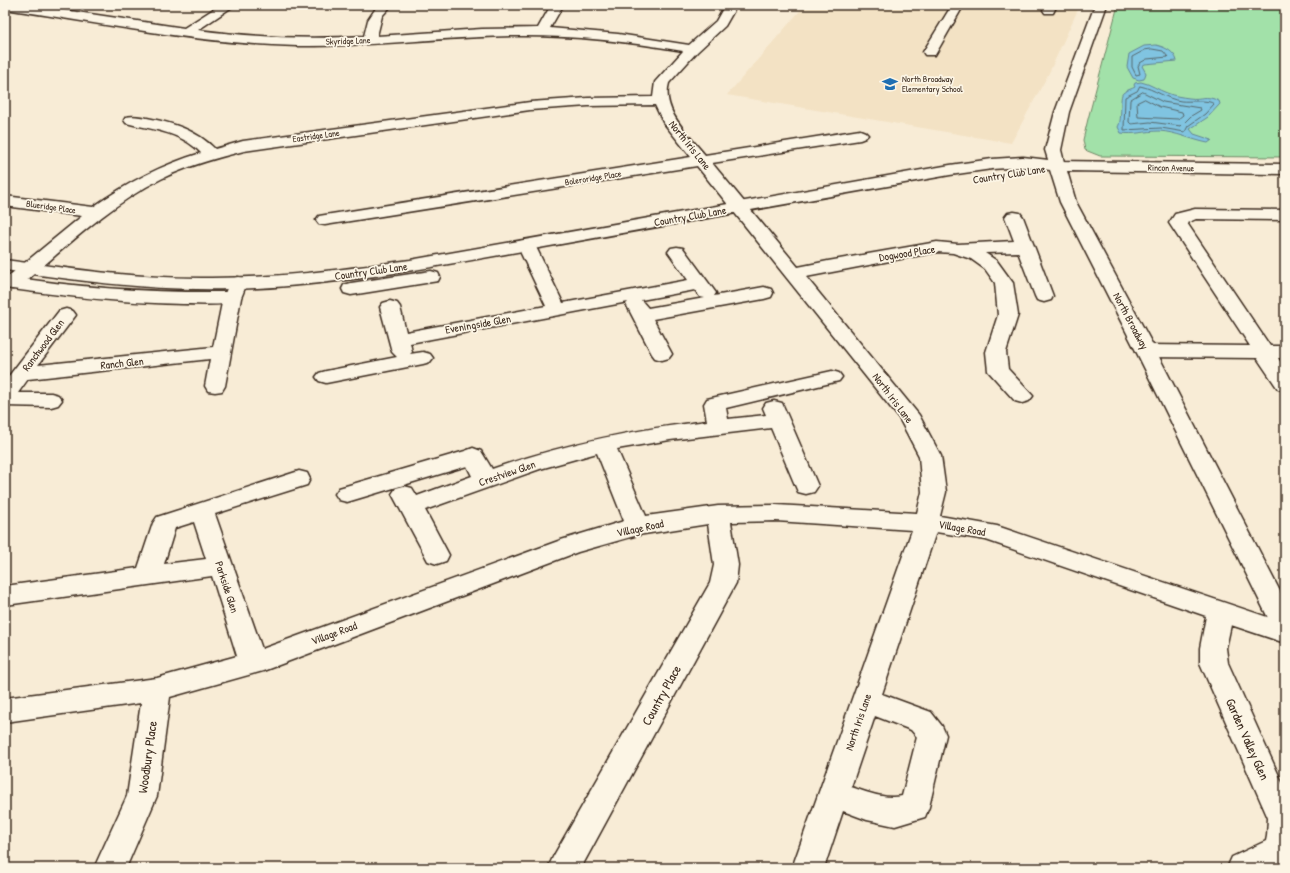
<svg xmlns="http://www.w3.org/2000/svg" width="1290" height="873" viewBox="0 0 1290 873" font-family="'Patrick Hand',sans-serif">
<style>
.built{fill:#f3e2c4}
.green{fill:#a2e1a9;stroke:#6e8664}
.water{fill:#80c4e1;stroke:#648693}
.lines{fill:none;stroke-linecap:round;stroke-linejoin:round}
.shore{stroke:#57686c;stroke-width:1}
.minor-casing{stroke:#3b2a1e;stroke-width:3}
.major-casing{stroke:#3b2a1e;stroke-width:3}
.minor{fill:#fcf5e5;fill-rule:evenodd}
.major{fill:#fcf5e5;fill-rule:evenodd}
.labels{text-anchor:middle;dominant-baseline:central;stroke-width:3.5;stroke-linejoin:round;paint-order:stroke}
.far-street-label{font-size:9px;fill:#3b2a1e;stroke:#fcf5e5}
.far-poi-label{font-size:9px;fill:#3b2a1e;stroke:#fcf5e5;text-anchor:start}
.street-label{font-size:11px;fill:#3b2a1e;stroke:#fcf5e5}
.near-street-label{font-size:13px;fill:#3b2a1e;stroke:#fcf5e5}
</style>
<rect width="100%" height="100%" fill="#f8ecd6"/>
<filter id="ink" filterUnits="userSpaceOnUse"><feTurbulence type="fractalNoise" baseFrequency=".025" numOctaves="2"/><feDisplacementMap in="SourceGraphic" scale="8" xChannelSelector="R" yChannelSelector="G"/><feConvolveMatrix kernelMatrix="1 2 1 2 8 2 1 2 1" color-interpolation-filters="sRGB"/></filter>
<g filter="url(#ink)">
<polygon class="built" points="805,5 1080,5 1049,73 1011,143 727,95"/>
<polygon class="green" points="1118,5 1285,5 1285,157 1100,156 1085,150 1083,140 1088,119"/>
<g class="water">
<path d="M1156,45c9,2 19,7 21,16l-32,3 -3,2 4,7 -2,6 -5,1 -6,-2 -6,-11 2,-13 15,-8z"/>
<path d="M1141,82c10,2 17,8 26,11 7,3 15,4 22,5 14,2 15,-4 30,3l1,3 -12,13 -18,12 4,5 18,6 -4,3c-16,-3 -32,-11 -49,-12 -13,0 -25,4 -38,2l-3,-6c5,-9 1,-31 5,-34 3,-3 9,-4 12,-6l-1,-2 1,-2z"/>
</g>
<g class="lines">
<g class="shore">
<polygon points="1152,49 1163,51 1168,57 1147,59 1140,63 1138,66 1140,74 1136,75 1132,67 1132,57 1145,50"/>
<path d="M1140,86c15,3 26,13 41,15 8,1 28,-2 33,3l-9,10 -17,12 -3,6 -24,-4 -37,2 1,-33 12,-6z"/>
<polygon points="1143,92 1163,102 1200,108 1201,110 1191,116 1181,126 1150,122 1131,124 1129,122 1130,100"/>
<polygon points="1145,99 1160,107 1182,112 1183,115 1178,119 1138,117 1137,103"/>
</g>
<defs>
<g id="minor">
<path d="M5,5h25l154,23 36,-23h15l-37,25c55,7 110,10 166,6l4,-16 10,-15h14l-10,11 -5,20 105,-7 56,-1 13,-23h14l-4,4 -11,19 68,6 71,11 27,-24 9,-16h12l-12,21 -28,26 -28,31c-8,28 20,52 36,72l155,-25 5,2 3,3 -3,3 -5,2 -148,23 86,104 30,-6 109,-19 21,2 56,-3 -9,-24 3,-4 6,-1 6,1 3,4 30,79 -2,4 -7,2 -7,-2 -2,-4 -17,-44 -33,1 12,8 16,22 5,32 -12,37 2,17 25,27 -4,5 -7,2 -7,-2 -27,-30 -2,-19 12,-37 -3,-32 -10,-14 -14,-10 -18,-6 -16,-1 -131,25 113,138 22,41 5,36 -6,24 57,10 288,97v20l-54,-18 -5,23 2,15 57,126v74l-10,5h-48l5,-11 34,-16 1,-5 1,-18 -68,-155v-15l6,-32 -220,-76 -50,-8 -54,162 49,18 11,14 4,9 -17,72 -4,10 -30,9 -28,-6 -24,-9 -19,57h-32l120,-338 -136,-9 -45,1 7,43 -2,18 -155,285h-33l5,-11 157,-274 4,-18 -6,-41 -70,11 -60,17 -315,119 -93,26 -13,99 -31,72h-32l33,-72 14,-93 -136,19v-24l152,-20 80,-22 -25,-80 -206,29 -1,-19 133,-18 15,-45 4,-6 142,-46 8,2 3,6 -3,6 -92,29 47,135 299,-109 63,-19 -27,-68 -57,16 -115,41 24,45 -3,6 -9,3 -9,-3 -36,-67 4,-6 8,-2 8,2 5,8 55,-20 -5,-10 -120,36 -8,-2 -4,-6 4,-6 126,-37 8,-3 8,3 11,18c72,-25 139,-39 215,-48l-3,-17 3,-5 125,-28 7,2 3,4 -3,4 -113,27 2,11 38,-4 -3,-7 3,-5 8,-2 8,2 36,83 -4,6 -8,2 -8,-2 -27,-64 -101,12 -53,9 29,67 72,-10 58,-1 141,8 5,-21 -3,-36 -20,-38 -202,-252 -372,59 -6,-1 -3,-4 3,-4 6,-1 366,-58 -28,-35 -8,-17 -67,1 -58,4 -286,41c-28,7 -57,15 -83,28 -54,27 -97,70 -142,108l-7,2 -7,-3v-7l77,-63 -77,-10v-10l88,11c34,-24 68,-42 108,-54 -21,-22 -48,-23 -75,-30l-2,-3 2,-3c7,-2 14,0 21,1 26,5 49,12 68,31l28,-8 287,-39 58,-4 65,-1 2,-15 28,-31c-57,-10 -113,-16 -171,-15 -71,1 -143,11 -215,10 -98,-2 -195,-23 -292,-37zM194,522l12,37 -42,5 11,-36zM875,716l36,14 6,7 -15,59c-16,4 -36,-4 -51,-9z"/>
<polygon points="952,5 959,5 962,8 935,55 925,55 923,52"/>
<polygon points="1045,5 1057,5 1053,13 1045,13 1043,10"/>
<polygon points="1095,5 1107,5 1069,112 1061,150 1065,166 1063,169 1057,171 1051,169 1045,150 1055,112"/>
<polygon points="1195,209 1285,210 1285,220 1196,219 1187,223 1270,346 1285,346 1285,358 1278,358 1285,369 1285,390 1278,389 1257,358 1146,357 1139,355 1136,351 1139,347 1146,345 1250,346 1169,223 1175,214"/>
<path d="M526,240l6,1 3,4 28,58 125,-23 -20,-28 3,-4 6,-1 6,1 33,45 -2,3 50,-9 7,2 2,4 -2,4 -7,2 -111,20 19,35 -3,4 -7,2 -7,-2 -3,-4 -26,-50 2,-2 -218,41 2,9 -2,2 13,-2 7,2 3,4 -3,4 -7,2 -97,19 -7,-2 -3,-4 3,-4 7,-2 71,-14 -5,-5 -12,-45 3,-4 7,-2 7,2 3,4 6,25 140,-26 -29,-61 3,-4zM695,290l5,7 5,1 -57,10 -7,-8z"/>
<polygon points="238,277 245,279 247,283 241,298 225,386 222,391 215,392 208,391 205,386 210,359 28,379 18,393 51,393 58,395 62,400 58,405 51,407 5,406 5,381 59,311 66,309 73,311 76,315 38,365 213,347 223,298 231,279"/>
</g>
<g id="major">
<path d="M1023,157l34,4 228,3v10l-218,-3 9,31 80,149 129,250v35l-9,-3 -4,-7 -136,-275 -76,-149 -10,-32 -27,-3 -31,2 -42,6c-137,24 -274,48 -411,73 -103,18 -205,39 -309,41 -76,2 -150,-8 -225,-19v-10c65,9 130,18 196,18 70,1 140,-8 209,-18l540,-95 42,-6z"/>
<polygon points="431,271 438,273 440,277 438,281 351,295 344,293 342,289 344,285 351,283"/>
<path d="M5,276c75,12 150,17 226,16l7,2 2,4 -2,4c-18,4 -38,2 -55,2 -60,-1 -119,-8 -178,-16z"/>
</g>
</defs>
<use href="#minor" class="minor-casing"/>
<use href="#major" class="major-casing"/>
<use href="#minor" class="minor"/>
<use href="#major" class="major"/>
</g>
</g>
<defs>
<symbol id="school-bare" viewBox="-9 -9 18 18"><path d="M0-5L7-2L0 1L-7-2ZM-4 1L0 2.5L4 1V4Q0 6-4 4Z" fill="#1f6fb2" stroke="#fcf5e5" stroke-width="2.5" paint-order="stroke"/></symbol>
</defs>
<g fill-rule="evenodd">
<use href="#school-bare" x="879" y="73" width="22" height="22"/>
</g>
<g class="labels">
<g class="far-street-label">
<text transform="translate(348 41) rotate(-2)">Skyridge Lane</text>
<text transform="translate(316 136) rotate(-8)">Eastridge Lane</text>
<text transform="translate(1171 168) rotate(1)">Rincon Avenue</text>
<text transform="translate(593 178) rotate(-9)">Boleroridge Place</text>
<text transform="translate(51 207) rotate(8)">Blueridge Place</text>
</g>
<g class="far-poi-label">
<text x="902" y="79">North Broadway<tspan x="902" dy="10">Elementary School</tspan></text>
</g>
<g class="street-label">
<text transform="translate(690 145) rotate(51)">North Iris Lane</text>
<text transform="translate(1009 174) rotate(-9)">Country Club Lane</text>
<text transform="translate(690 216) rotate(-10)">Country Club Lane</text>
<text transform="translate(907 253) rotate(-9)">Dogwood Place</text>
<text transform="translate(371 271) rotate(-8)">Country Club Lane</text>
<text transform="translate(1131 321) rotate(62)">North Broadway</text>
<text transform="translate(478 324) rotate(-10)">Eveningside Glen</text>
<text transform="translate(43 345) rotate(-53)">Ranchwood Glen</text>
<text transform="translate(122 363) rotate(-6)">Ranch Glen</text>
<text transform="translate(893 398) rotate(53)">North Iris Lane</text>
<text transform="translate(507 473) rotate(-19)">Crestview Glen</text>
<text transform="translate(640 528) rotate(-12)">Village Road</text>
<text transform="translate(962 528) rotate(10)">Village Road</text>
<text transform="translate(227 587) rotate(72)">Parkside Glen</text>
<text transform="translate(334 633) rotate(-20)">Village Road</text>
<text transform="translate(858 722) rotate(-71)">North Iris Lane</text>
</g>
<g class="near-street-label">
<text transform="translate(661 695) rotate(-61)">Country Place</text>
<text transform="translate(1248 739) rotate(66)">Garden Valley Glen</text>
<text transform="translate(147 757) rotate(-82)">Woodbury Place</text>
</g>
</g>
<rect width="1290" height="873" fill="none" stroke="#fcf5e5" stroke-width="20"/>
<rect x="10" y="10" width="1270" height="853" fill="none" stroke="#3b2a1e" stroke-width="1.5" filter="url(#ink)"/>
</svg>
